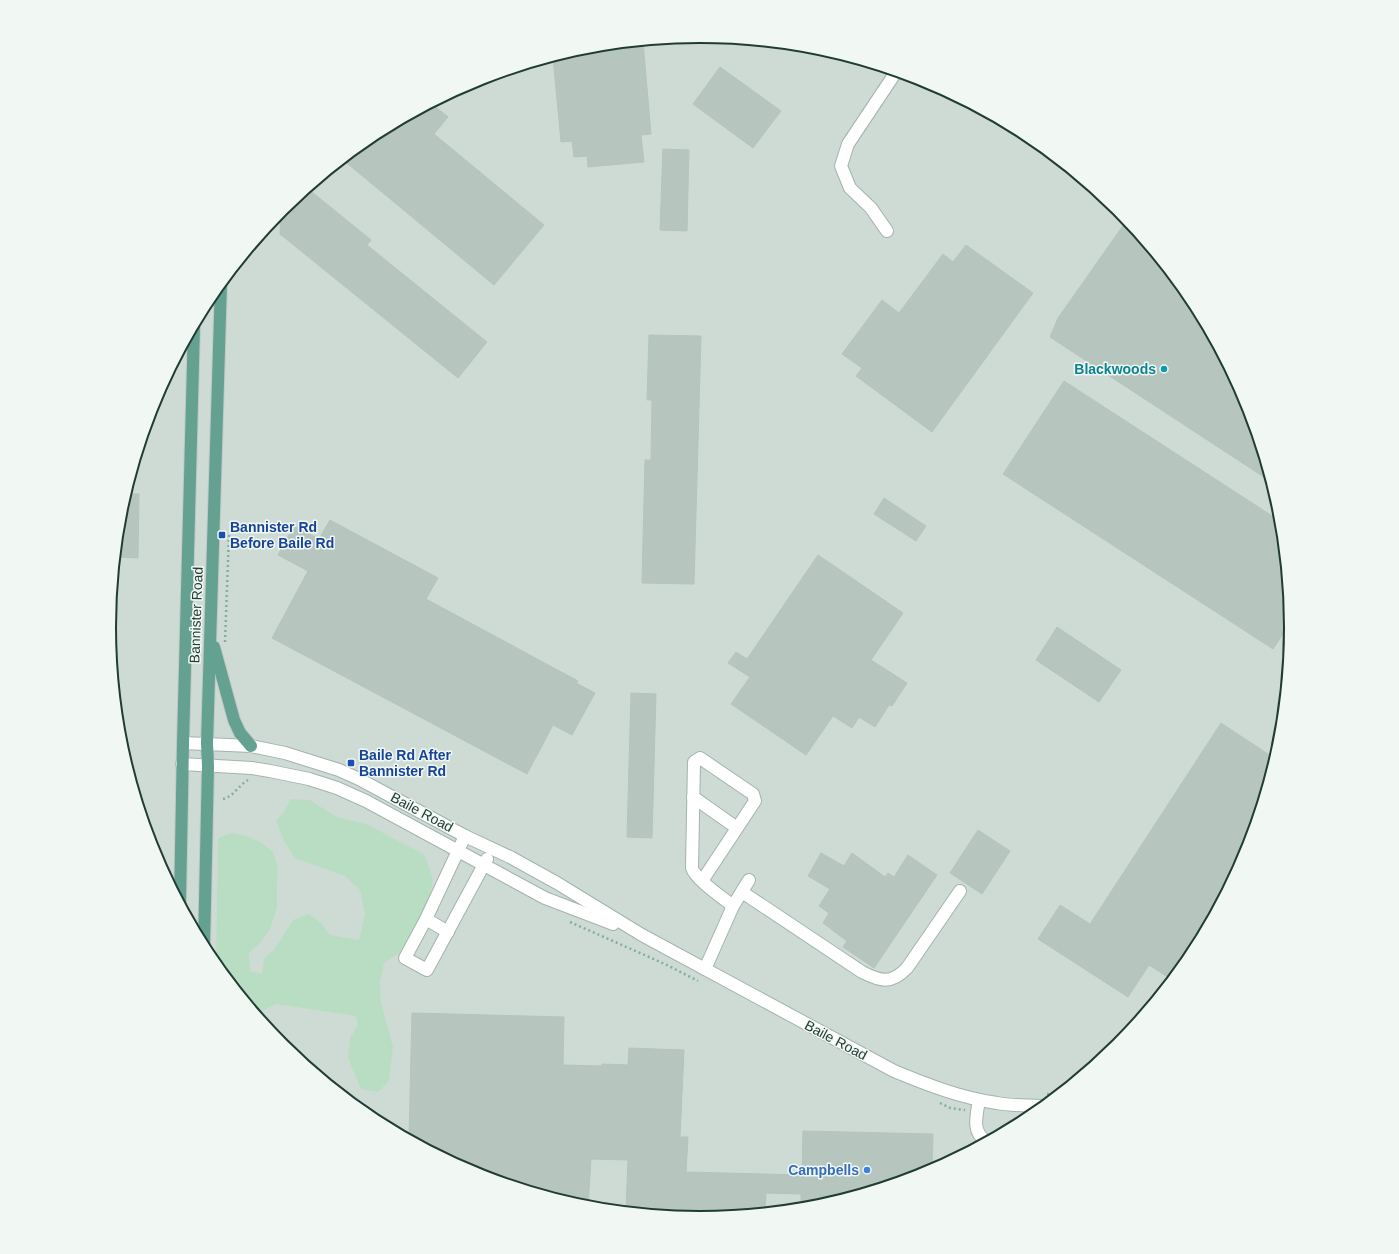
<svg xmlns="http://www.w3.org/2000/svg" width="1399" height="1254" viewBox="0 0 1399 1254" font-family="Arial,sans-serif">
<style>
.built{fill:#cedbd5}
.green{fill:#b9ddc2}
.building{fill:#b6c6bf;stroke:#b3c5bd}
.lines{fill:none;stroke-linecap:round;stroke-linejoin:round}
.minor-casing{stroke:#a3b3ad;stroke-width:14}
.major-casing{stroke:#c1c8c6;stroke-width:14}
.path{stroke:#80afa0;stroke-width:2.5;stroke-dasharray:2 3;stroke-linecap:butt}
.minor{stroke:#fff;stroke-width:12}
.major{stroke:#64a191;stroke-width:12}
.culture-dot{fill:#0f9aa8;stroke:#f1f8f4;stroke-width:1.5}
.transit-dot{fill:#1a4fb4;stroke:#f1f8f4;stroke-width:1.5}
.shop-dot{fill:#3f7fe0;stroke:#f1f8f4;stroke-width:1.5}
.labels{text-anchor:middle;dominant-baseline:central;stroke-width:3;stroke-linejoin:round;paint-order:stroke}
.culture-label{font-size:14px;font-weight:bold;fill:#0d838f;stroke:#f1f8f4;text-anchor:end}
.transit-label{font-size:14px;font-weight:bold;fill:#164399;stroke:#f1f8f4;text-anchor:start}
.street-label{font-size:14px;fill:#213c34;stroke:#f1f8f4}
.shop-label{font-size:14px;font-weight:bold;fill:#366cbe;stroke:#f1f8f4;text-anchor:end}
.rim{fill:none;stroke:#213c34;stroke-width:2}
</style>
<rect width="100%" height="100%" fill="#e0ebe6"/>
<circle class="built" cx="699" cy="627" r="589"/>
<polygon class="green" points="291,799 310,800 337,817 366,824 425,855 433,880 428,904 409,939 399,953 384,963 380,982 381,1003 393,1047 389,1081 378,1092 361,1089 348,1058 350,1038 358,1025 356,1016 276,1004 262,1011 257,1015 216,965 218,838 231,833 247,836 262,843 273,852 278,868 277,885 277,908 270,929 261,942 249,953 250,971 262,974 264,958 274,950 293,920 309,914 321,923 330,935 359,940 365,914 360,890 345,876 295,858 284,841 276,821 283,813"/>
<g class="building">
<polygon points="643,42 651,134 641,135 644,162 588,167 587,156 574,157 572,141 561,142 553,57 584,47"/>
<polygon points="720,67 781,111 753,148 693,104"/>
<polygon points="431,103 448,117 434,134 544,225 494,285 342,159 371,135"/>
<polygon points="663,149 689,150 687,231 660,230"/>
<polygon points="307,188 371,240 367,245 487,342 458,378 280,234 281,210"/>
<polygon points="1127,220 1191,299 1246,401 1270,481 1050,337 1058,318"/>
<polygon points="966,245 1033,293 932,432 856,376 862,368 842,354 882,300 899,313 943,254 953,262"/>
<polygon points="649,335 701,336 694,584 642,583 645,460 651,460 652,400 647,400"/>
<polygon points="1064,381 1280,521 1290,623 1273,649 1003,474"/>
<polygon points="125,494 139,494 138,558 119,557 120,511"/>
<polygon points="884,498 926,526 916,541 874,514"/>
<polygon points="330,520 438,578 426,599 578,681 576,683 595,693 572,735 553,725 527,774 272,638 308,571 278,555 294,526 319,539"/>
<polygon points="818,555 903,613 871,660 907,683 892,706 889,705 875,727 859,717 852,728 833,716 806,755 731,704 750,677 728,663 736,652 747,659"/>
<polygon points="1057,627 1121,670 1099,702 1036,660"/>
<polygon points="631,693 656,694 652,838 627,837"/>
<polygon points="1221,723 1274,758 1245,853 1191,956 1171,979 1149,965 1128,997 1038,939 1060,905 1090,924"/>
<polygon points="978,830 1010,851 982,894 950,873"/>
<polygon points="821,853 844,866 852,853 885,877 888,873 894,877 908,855 937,875 874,968 843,947 847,941 823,923 829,913 819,906 830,889 808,876"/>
<polygon points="412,1013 564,1017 563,1065 602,1066 602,1064 628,1065 629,1048 684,1050 680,1137 688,1137 686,1172 802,1175 803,1131 933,1134 932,1170 925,1173 815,1207 801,1208 801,1194 766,1193 765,1212 699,1218 626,1211 628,1160 591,1159 588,1207 584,1207 473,1173 409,1138"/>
</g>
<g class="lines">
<defs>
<g id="minor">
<polyline points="887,231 871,208 850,188 841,166 848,144 896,72"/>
<path d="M183,743l68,3 34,7 54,17 20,9 106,57 45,21 47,26 85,52 252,136c34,14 67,27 103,32 15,3 31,2 46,3"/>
<polyline points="182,764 252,768 270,771 309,779 337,788 366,801 545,898 613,924"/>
<polyline points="693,797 737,828"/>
<polyline points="465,836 426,919 405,958 427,970 487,859"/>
<path d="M702,881l53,-80 -2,-7 -53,-36 -6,4 -2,106c3,11 31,30 41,38"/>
<path d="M742,892l120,80c18,9 29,13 45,-4l53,-77"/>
<polyline points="426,919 448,932"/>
<polyline points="705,969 733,906 749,880"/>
<path d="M979,1100c-2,14 -8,32 7,41"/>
</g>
<g id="major">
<polyline points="214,647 234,720 240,733 251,746"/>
<polyline points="180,903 183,743 194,326"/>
<polyline points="204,947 208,766 207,743 221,283"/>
</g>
</defs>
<use href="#minor" class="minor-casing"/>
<use href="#major" class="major-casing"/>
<g class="path">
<polyline points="225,642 229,534"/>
<path d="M223,799c10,-2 16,-14 25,-19"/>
<polyline points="570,922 667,965 698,981"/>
<polyline points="1047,1094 1057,1095"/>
<polyline points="940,1103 950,1108 965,1110"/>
</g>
<use href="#minor" class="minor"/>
<use href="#major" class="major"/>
</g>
<circle class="culture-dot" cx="1164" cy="369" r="4"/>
<g class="transit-dot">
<rect x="218" y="531" width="8" height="8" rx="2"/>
<rect x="347" y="759" width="8" height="8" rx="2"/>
</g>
<circle class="shop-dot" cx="867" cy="1170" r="4"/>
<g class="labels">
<g class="culture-label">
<text x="1156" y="369">Blackwoods</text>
</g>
<g class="transit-label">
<text x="230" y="527">Bannister Rd<tspan x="230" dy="16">Before Baile Rd</tspan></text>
<text x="359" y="755">Baile Rd After<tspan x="359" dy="16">Bannister Rd</tspan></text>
</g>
<g class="street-label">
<text transform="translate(196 615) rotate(-88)">Bannister Road</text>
<text transform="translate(422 812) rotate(28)">Baile Road</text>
<text transform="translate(836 1040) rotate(28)">Baile Road</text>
</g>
<g class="shop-label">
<text x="859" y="1170">Campbells</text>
</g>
</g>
<path d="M0 0H1399V1254H0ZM116 627a584 584 0 1 1 1168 0a584 584 0 1 1-1168 0Z" fill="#f1f8f4" fill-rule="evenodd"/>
<path class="rim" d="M116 627a584 584 0 1 1 1168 0a584 584 0 1 1-1168 0Z"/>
</svg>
